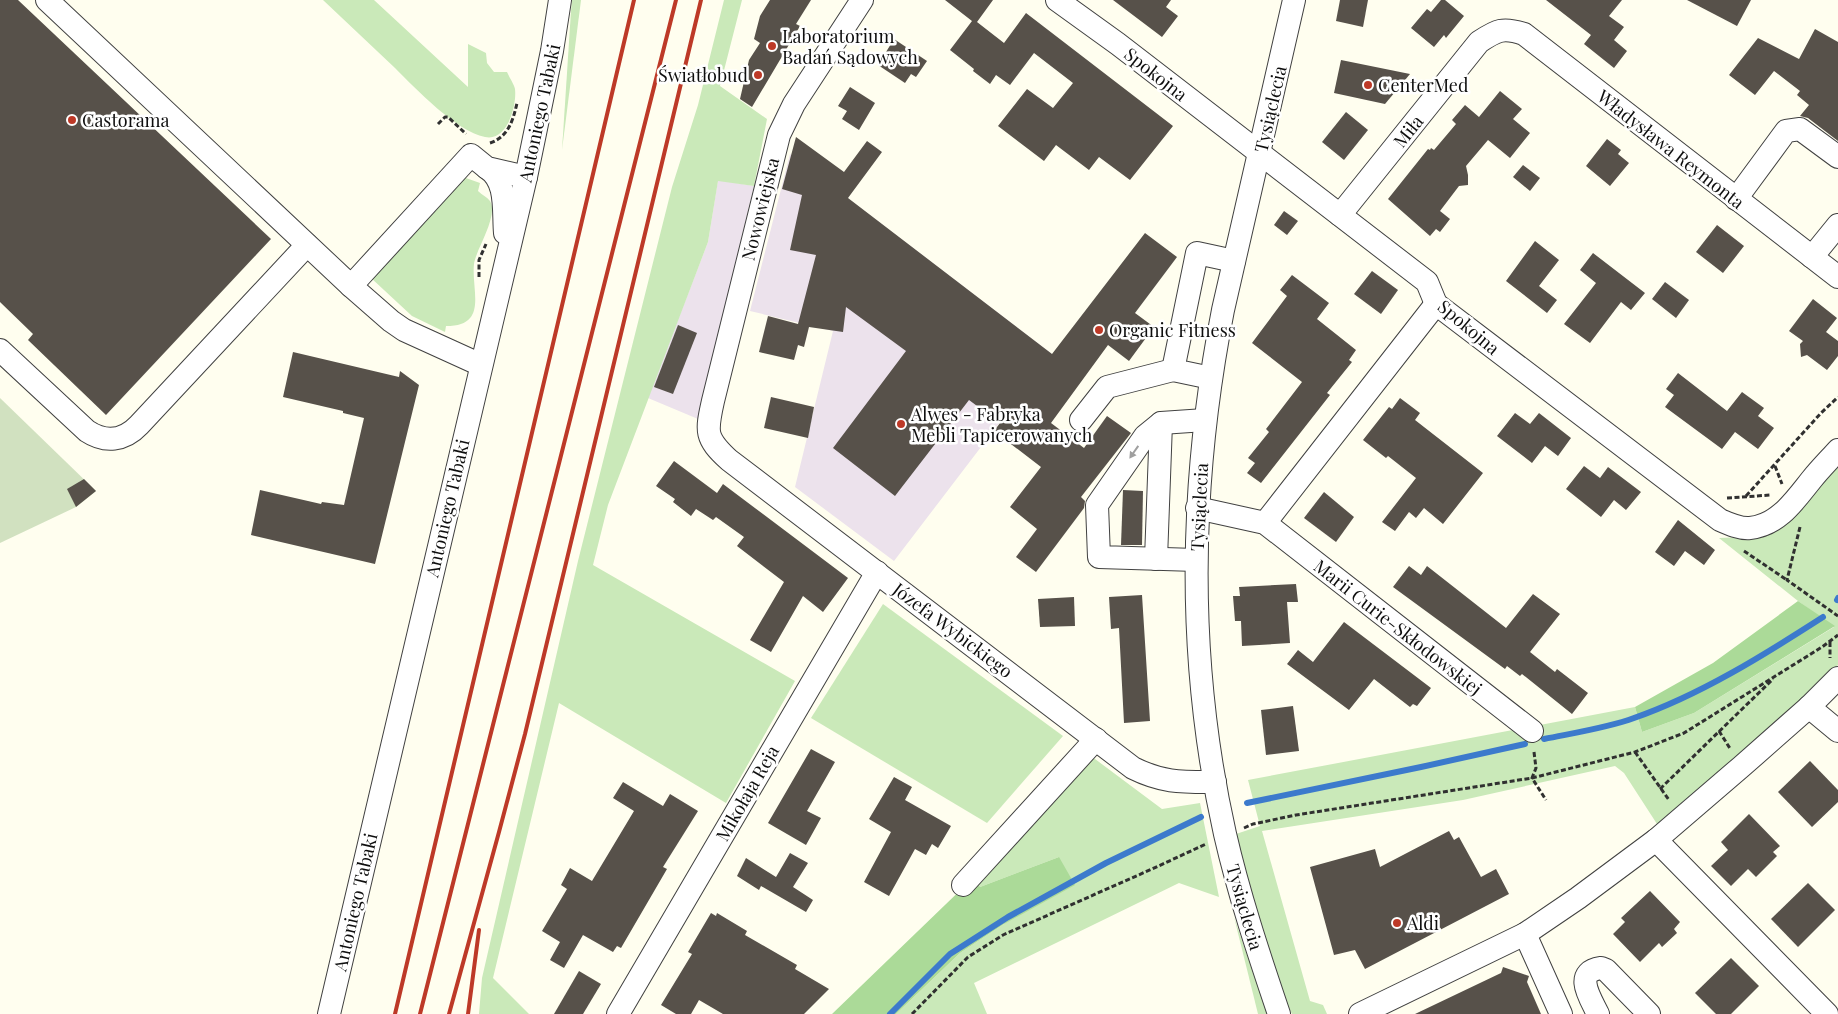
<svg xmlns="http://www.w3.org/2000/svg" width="1838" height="1014" viewBox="0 0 1838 1014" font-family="'Playfair Display',serif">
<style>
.industrial{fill:#ece2ec}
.green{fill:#cae9b9}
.forest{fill:#abda98}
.cemetery{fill:#d1e1c0}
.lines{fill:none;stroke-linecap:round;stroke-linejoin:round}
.stream{stroke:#3c7acc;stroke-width:6}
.building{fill:#57514a}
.minor-casing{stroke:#414141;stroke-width:24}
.path{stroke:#303030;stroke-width:3;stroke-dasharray:5 2.5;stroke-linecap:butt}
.minor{stroke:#fff;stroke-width:22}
.rail{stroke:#bd3927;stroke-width:4}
.oneway{fill:#9f9f9f}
.poi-dot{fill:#bd3927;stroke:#fff;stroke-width:2}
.labels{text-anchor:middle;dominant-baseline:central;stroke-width:5;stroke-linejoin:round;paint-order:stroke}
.poi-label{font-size:18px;fill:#0e0e0e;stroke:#fff;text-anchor:start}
.street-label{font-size:18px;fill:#0e0e0e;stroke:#fff}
</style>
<rect width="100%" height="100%" fill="#fffeef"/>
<g class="industrial">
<polygon points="790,154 1052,354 894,561 795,487 833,331 750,311"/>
<polygon points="718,180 754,186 698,419 648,398 708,242"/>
</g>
<g class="green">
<path d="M323,0h51l94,87v-43l18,9 1,10 7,9h13c2,5 7,12 8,17 2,17 -8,53 -30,48 -29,-6 -69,-48 -90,-69 -24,-23 -48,-45 -72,-68z"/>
<polygon points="572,0 581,0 562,150 571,11"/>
<polygon points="724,0 742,0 720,86 767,119 754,186 718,181 708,242 608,505 593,565 795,681 726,803 559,703 493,978 529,1014 479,1014 482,978 578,561 672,187 698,105"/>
<path d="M463,177l17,6 -2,8c4,4 9,6 12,10 9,15 -14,48 -16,63 -3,26 15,62 -28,62l-1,6 -33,-16 -42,-39z"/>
<polygon points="1838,461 1838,665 1800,702 1657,824 1624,773 1615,766 1463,800 1262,831 1310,1001 1323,1005 1327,1014 1292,1014 1287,1004 1259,919 1236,834 1260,826 1248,780 1635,707 1642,732 1694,713 1834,627 1798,601 1719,538 1767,536"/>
<polygon points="883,604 1063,736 987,823 811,718"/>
<polygon points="1091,756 1162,809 1200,803 1219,897 1179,883 974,983 987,1014 896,1014 960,953 1004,924 1059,857 980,887 974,877"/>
<polygon points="1234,917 1267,1014 1258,1014"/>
</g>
<g class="forest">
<polygon points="1798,601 1835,626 1694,713 1642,732 1635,707 1713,663"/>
<polygon points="1059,857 1075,885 1004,924 960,953 896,1014 832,1014 974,877 980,887"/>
</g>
<polygon class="cemetery" points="0,398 96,491 76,507 0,543"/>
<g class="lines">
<g class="stream">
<polyline points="1837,600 1838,598"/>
<path d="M1544,739c29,-6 63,-11 90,-21 66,-23 130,-63 189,-101"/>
<polyline points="1247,803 1421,767 1525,744"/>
<polyline points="890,1014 950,954 1008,917 1106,863 1201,817"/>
</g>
</g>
<g class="building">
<polygon points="0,0 18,0 271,239 106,415 28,340 33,334 0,302"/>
<polygon points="770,0 811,0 796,24 800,26 752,107 740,99 749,60 760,43 754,39 760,16"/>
<polygon points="945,0 993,0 977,22 1004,43 1026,13 1173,126 1130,180 1099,157 1089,170 1056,145 1044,161 998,126 1027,89 1053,108 1073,83 1034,53 1010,85 996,75 990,84 973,71 974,69 950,50 972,21"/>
<polygon points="1113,0 1171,0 1166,7 1178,16 1162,37"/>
<polygon points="1340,0 1368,0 1363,27 1336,21"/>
<polygon points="1441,0 1445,0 1464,16 1446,38 1444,35 1434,47 1411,28 1427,9 1431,12"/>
<polygon points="1546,0 1622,0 1609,16 1624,27 1614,40 1627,51 1614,68 1584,44 1591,35"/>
<polygon points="1687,0 1751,0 1737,26"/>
<polygon points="1815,29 1838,42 1838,141 1808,118 1800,116 1809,105 1797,95 1800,91 1774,71 1755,95 1729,75 1758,38 1799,59"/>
<polygon points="894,39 927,61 916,77 911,74 905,83 878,65"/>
<polygon points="1341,60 1410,74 1385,104 1334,93"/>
<polygon points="850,87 875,103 859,130 842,119 847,111 838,106"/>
<polygon points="1500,91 1522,109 1513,119 1530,133 1510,158 1488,140 1466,166 1468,175 1468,185 1459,186 1440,211 1450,219 1440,232 1436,229 1430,236 1388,199 1428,149 1430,150 1431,148 1434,150 1456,124 1452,120 1465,105 1479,117"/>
<polygon points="1346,112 1368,130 1344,160 1322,142"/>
<polygon points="796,137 844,172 867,141 882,152 848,198 1052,354 1145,233 1177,257 1135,313 1154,327 1129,361 1108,345 1051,423 1084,448 1107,416 1131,433 1081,497 1085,501 1084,508 1036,572 1016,557 1037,529 1010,507 1041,467 994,431 1000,423 969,400 895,496 833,448 906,351 846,307 843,332 809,327 804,347 798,345 794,360 759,352 768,316 798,324 816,255 790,250 802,195 782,189"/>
<polygon points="1607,139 1621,150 1618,154 1629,163 1610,186 1586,166"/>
<polygon points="1523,165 1540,178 1530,191 1513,177"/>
<polygon points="1284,211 1298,221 1287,235 1274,225"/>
<polygon points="1717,225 1744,246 1723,273 1696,252"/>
<polygon points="1535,241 1559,260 1539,286 1557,300 1547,313 1506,281"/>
<polygon points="1593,253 1645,293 1631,310 1621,302 1590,343 1564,324 1596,283 1580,270"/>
<polygon points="1372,271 1398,290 1381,314 1354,294"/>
<polygon points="1292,275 1329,303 1317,319 1356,350 1349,360 1352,362 1327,393 1330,395 1261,483 1247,473 1255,463 1248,458 1269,432 1266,429 1302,382 1252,343 1287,296 1280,290"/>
<polygon points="1665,282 1689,300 1676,318 1652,299"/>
<polygon points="1813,299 1837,318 1826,332 1838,341 1838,356 1827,370 1807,355 1801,357 1800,344 1803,341 1789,331"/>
<polygon points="678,325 697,333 673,394 654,387"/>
<polygon points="293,352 399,377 400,371 419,385 375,564 251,535 260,490 321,504 322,502 344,505 364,418 343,413 343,411 283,397"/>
<polygon points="1678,373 1727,411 1742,392 1764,408 1758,416 1774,428 1758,449 1735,432 1722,449 1665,407 1674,395 1666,389"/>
<polygon points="771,397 814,407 808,438 764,428"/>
<polygon points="1400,398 1420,413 1415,420 1483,473 1443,524 1424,508 1416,518 1409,512 1395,531 1382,522 1416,478 1388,456 1386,458 1363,440 1389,407 1392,409"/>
<polygon points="1515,413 1530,424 1539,413 1571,438 1558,456 1545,446 1532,463 1497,436"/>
<polygon points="674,461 717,493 723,484 848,578 823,612 803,596 771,652 750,640 784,582 737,546 744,537 716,517 713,520 696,509 691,516 673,502 675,499 656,486"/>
<polygon points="1584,466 1600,478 1608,467 1641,492 1626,510 1614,500 1601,517 1566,489"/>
<polygon points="84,479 96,491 76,507 67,489"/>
<polygon points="1123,490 1143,491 1142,545 1121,545"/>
<polygon points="1324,492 1354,517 1336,542 1304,518"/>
<polygon points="1678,520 1715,550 1704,565 1685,551 1674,566 1655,552"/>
<polygon points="1409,566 1421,575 1427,566 1506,628 1533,594 1560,614 1530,652 1555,672 1557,669 1588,693 1572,714 1522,674 1520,676 1507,666 1505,669 1393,587"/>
<polygon points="1296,584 1298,602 1287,602 1290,643 1242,646 1241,621 1235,621 1233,596 1240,596 1239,587"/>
<polygon points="1142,595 1150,721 1124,723 1119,628 1111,629 1109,597"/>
<polygon points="1074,597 1075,626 1040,627 1038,599"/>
<polygon points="1344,622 1431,688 1417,706 1413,704 1410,707 1374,679 1349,710 1287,664 1298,650 1313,662"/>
<polygon points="1293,706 1299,751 1266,755 1261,710"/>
<polygon points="811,749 835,762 807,811 821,818 806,845 768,823"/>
<polygon points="1810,761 1838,790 1838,802 1812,827 1778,792"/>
<polygon points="894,777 912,787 905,800 951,826 938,848 932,844 926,855 915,849 889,896 864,882 891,832 869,819"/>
<polygon points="623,782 663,806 670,794 698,811 663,867 667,869 621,948 617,946 613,952 583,935 564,968 550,960 560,942 542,931 567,889 561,885 570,868 592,881 634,811 613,798"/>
<polygon points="1749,814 1780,846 1773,852 1777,856 1756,877 1748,869 1731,886 1711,866 1728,850 1721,842"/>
<polygon points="1449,831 1454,840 1459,837 1481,877 1496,869 1509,894 1365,969 1355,950 1334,955 1310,867 1375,849 1380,867"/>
<polygon points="790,853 808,863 793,887 813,900 806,912 761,886 759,890 737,876 746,858 776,877"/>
<polygon points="1808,883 1835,910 1798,947 1771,919"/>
<polygon points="1650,891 1680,922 1674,929 1677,933 1662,947 1659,943 1640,962 1613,934 1625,922 1621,918"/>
<polygon points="711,913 716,916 717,913 747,931 745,935 797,965 795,969 829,989 804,1014 723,1014 699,1000 691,1014 676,1014 661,1005 692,954 688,952"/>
<polygon points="1731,958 1759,986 1731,1014 1716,1014 1695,993"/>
<polygon points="1503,967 1529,976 1527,982 1541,1014 1415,1014 1501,973"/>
<polygon points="579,971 601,984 583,1014 554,1014"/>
</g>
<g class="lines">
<defs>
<g id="minor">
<polyline points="47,0 351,286 471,155 487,168 526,177"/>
<path d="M862,0l-68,104 -15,31 -66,266c-7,31 -8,37 16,59l404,308c30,15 49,14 82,14"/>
<path d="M1057,0l61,44 309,238 9,22 284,216c9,4 20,9 30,8 29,-3 45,-28 62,-49 8,-10 17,-19 26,-29"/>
<path d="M487,168c21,13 16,44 18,65"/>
<polyline points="1736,199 1786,131 1800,129 1838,157"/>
<path d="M1340,215l139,-173c18,-12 24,-15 45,-8l314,243"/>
<polyline points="1812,257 1838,225"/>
<polyline points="351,286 391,321 404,330 481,365"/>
<path d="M0,350l87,81c18,12 37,10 52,-6l168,-180"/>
<polyline points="1211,378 1173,370 1197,253 1234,261"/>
<polyline points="1081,420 1107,387 1173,370"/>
<polyline points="1197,508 1265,523 1532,731"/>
<polyline points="1265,523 1436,304"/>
<polyline points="1156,559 1161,423"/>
<polyline points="1196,560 1099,557 1097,505 1145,436 1161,423 1205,420"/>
<polyline points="1809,707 1838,731"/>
<polyline points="1656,840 1827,1014"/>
<polyline points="963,885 1096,739"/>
<polyline points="1525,934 1561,1014"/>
<polyline points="329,1014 526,177 552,51 560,0"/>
<polyline points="618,1014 877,572"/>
<path d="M1279,1014c-20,-59 -40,-119 -54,-180 -39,-174 -36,-350 -2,-524l71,-310"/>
<polyline points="1360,1014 1525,934 1578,898 1656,840 1741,767 1809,707 1838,678"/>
<path d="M1598,1014c-7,-15 -26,-42 3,-46l5,2 43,44"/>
</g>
</defs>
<use href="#minor" class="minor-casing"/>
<g class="path">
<polyline points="438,124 445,117 448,117 466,134"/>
<path d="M490,143c18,-6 23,-22 27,-40"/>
<polyline points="479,277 479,260 486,244"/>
<polyline points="1775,466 1782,484"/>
<polyline points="1746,496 1821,413 1838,397"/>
<polyline points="1727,498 1771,495"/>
<polyline points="1800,527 1787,580 1838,616"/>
<polyline points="1744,551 1787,580"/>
<polyline points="1830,642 1830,658"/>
<polyline points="1719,731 1731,750"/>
<polyline points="1534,752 1536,768 1532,778 1546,800"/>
<polyline points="1635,752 1669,800"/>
<polyline points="1660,789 1773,679"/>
<polyline points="1244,828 1253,824 1296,815 1532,778 1635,752 1684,733 1822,647 1838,635"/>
<polyline points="912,1014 968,957 1003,935 1152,869 1206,844"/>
</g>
<use href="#minor" class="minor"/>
<g class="rail">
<polyline points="395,1014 634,0"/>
<polyline points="420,1014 676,0"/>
<polyline points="449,1014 499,832 525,734 701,0"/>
<polyline points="468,1014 479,930"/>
</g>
</g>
<defs><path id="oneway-solid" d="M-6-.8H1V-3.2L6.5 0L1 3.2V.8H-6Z" transform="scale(1.25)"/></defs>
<use class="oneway" href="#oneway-solid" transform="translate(1134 452) rotate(125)"/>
<g class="poi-dot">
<circle cx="772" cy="46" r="5"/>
<circle cx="758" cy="75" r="5"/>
<circle cx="1368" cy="85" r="5"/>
<circle cx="72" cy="120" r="5"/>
<circle cx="1099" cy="330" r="5"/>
<circle cx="901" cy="424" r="5"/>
<circle cx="1397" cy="923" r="5"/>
</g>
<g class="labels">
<g class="poi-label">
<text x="782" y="36">Laboratorium<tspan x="782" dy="21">Badań Sądowych</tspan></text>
<text x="748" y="75" text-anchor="end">Światłobud</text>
<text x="1378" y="85">CenterMed</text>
<text x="82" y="120">Castorama</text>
<text x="1109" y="330">Organic Fitness</text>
<text x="911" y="414">Alwes - Fabryka<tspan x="911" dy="21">Mebli Tapicerowanych</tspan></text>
<text x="1407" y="923">Aldi</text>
</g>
<g class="street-label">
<text transform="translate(1156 74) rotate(38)">Spokojna</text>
<text transform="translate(1270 109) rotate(-77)">Tysiąclecia</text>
<text transform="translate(539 113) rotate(-78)">Antoniego Tabaki</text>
<text transform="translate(1408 131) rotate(-51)">Miła</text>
<text transform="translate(1671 149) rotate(38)">Władysława Reymonta</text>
<text transform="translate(760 209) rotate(-76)">Nowowiejska</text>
<text transform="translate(1469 327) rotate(40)">Spokojna</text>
<text transform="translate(1199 507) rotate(-87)">Tysiąclecia</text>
<text transform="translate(447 508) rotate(-77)">Antoniego Tabaki</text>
<text transform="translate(1398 627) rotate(38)">Marii Curie-Skłodowskiej</text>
<text transform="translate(953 630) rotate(37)">Józefa Wybickiego</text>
<text transform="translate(747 793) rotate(-60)">Mikołaja Reja</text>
<text transform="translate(355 902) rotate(-77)">Antoniego Tabaki</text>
<text transform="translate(1245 907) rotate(74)">Tysiąclecia</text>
</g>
</g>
</svg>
